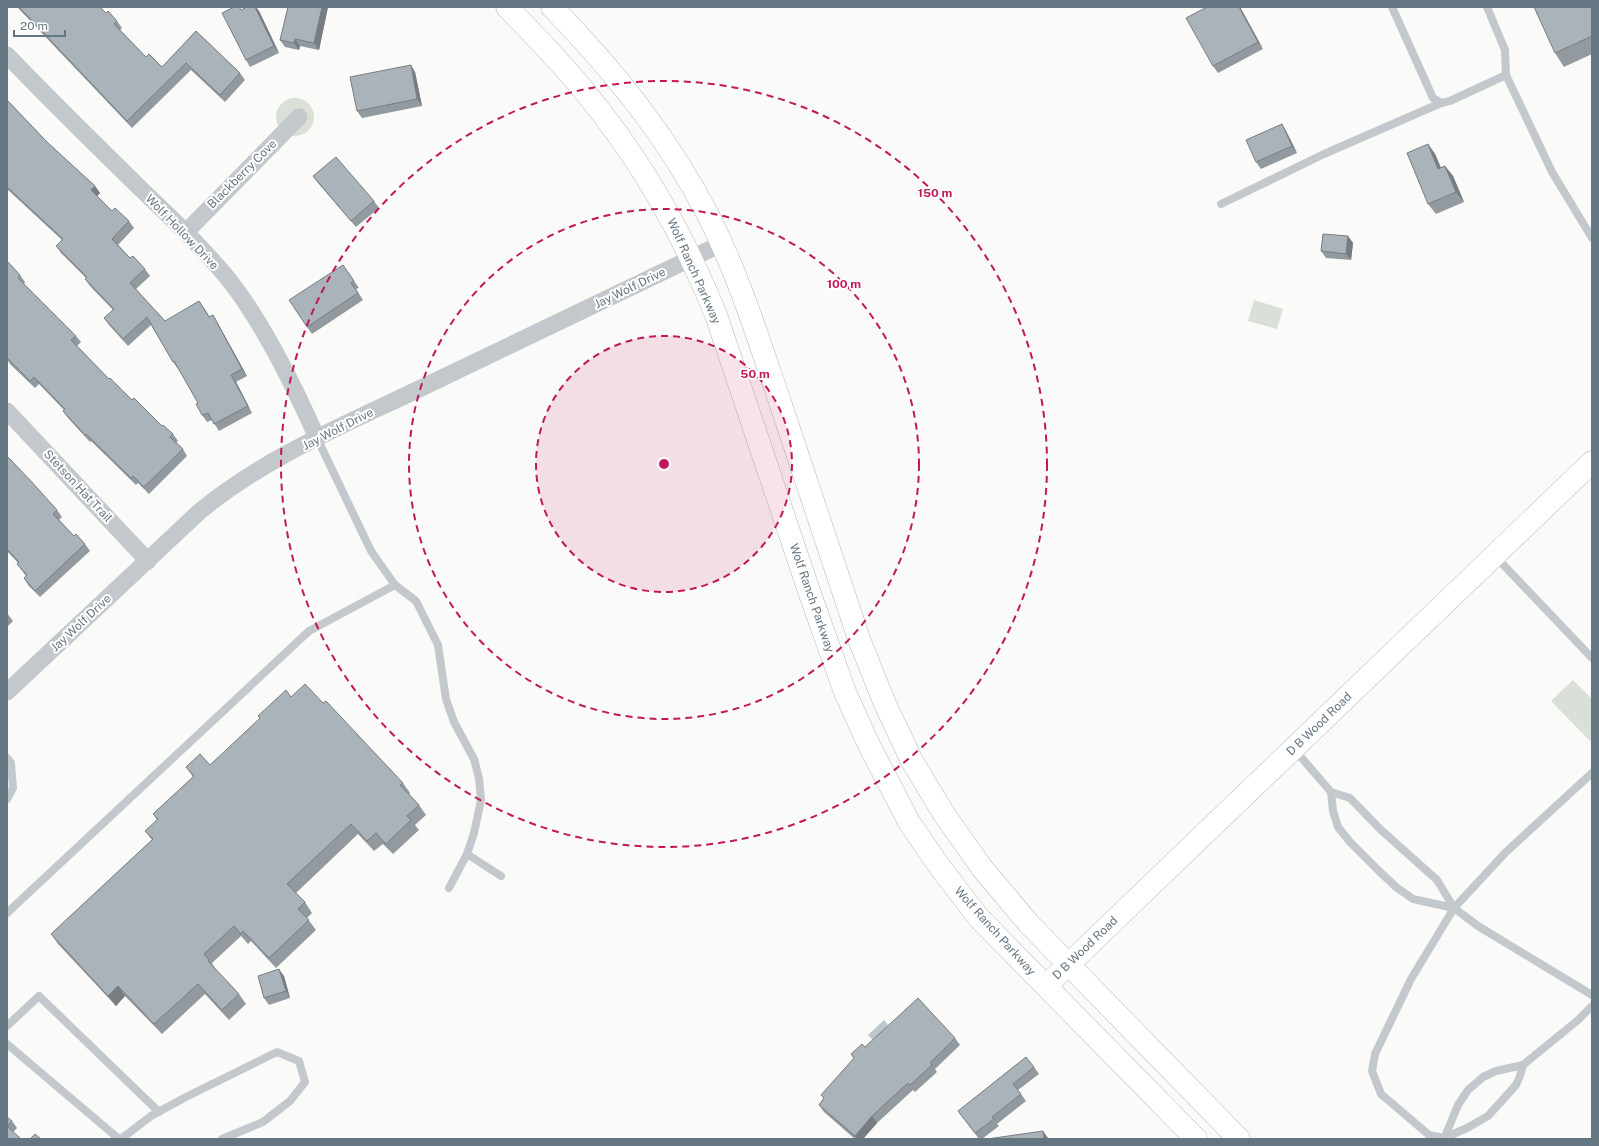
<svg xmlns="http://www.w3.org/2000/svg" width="1599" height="1146" viewBox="0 0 1599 1146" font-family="'Public Sans',sans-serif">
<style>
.green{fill:#dadfd7}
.water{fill:#bbc7cb}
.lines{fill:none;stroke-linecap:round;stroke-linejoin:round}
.secondary-casing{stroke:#b3babf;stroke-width:23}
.lane{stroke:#c3c8cc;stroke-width:8}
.street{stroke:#c3c8cc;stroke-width:17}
.secondary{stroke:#fff;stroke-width:22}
.wall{fill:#929a9f}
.shaded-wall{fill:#777d82}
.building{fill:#aab3b9;stroke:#777d82}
.ring{fill:none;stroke:#c2185b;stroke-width:2;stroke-dasharray:7 5}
.labels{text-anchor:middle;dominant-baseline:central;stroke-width:4;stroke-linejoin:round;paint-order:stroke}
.street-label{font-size:12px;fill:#657683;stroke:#fff}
.centre{fill:#c2185b;stroke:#fff;stroke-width:2}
.ring-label{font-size:12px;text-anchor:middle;font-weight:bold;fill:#c2185b;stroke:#fff;stroke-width:4;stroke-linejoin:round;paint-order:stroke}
</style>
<rect width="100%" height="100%" fill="#fafaf8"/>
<g class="green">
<circle cx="295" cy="117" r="19"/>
<polygon points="1254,300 1283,309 1277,329 1248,321"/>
<polygon points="1573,680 1592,699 1592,739 1590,741 1551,701"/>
</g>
<polygon class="water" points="884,1020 888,1025 875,1043 868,1035"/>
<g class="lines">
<defs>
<g id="secondary">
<path d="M507,7c28,29 57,58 82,90 54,66 95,139 127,218l94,279 35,98 23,51 41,79 30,44 40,52 217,221"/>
<path d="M552,7c62,64 115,129 156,208 31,61 51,126 73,190 26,78 52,156 78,234l26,65 27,57 32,53 38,54 47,56 210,215"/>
<polyline points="1046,986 1592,462"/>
</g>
</defs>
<use href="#secondary" class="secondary-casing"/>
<g class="lane">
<polyline points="1392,7 1433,98 1441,103 1450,101 1506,75 1552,172 1592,238"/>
<polyline points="1487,7 1505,50 1506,75"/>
<polyline points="1221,204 1324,154 1441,103"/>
<polyline points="317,438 371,551 395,585 416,601 438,645 446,699 454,722 474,759 479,778 481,800 474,833 467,854 449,888"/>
<polyline points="1495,556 1592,658"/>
<polyline points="1294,749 1331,792 1350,798 1380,829 1437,880 1454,908"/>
<polyline points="7,758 11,763 13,788 7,799"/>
<polyline points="1592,773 1506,852 1454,908 1478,926 1592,995"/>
<polyline points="1331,792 1333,811 1338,827 1350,842 1379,871 1396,887 1413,899 1454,908"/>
<polyline points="467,854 501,876"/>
<polyline points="1454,908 1411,979 1375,1054 1372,1071 1381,1094 1429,1135 1444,1138 1467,1128 1488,1116 1516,1085 1520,1076 1523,1065"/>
<polyline points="7,913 309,631 395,585"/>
<polyline points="7,1026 39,996 159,1112"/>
<polyline points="7,1044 119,1139"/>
<polyline points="121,1139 151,1116 186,1097 277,1052 299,1061 305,1082 290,1101 263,1122 222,1139"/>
<polyline points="1444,1139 1458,1105 1468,1090 1483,1077 1496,1071 1523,1065 1578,1020 1592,1006"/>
</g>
<g class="street">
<path d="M7,55c44,46 90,91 135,135 33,32 67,63 94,99 32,44 59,99 81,149"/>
<polyline points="186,232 299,117"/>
<polyline points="7,411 148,561"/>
<path d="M7,692l192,-180c65,-54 145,-87 220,-123 101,-49 202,-97 302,-145"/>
</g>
<use href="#secondary" class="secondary"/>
</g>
<g class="wall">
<polygon points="17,7 100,7 106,13 117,21 122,28 120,30 146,57 162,67 196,31 240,73 245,80 225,102 191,70 132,128"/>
<polygon points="234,7 239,7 241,10 247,7 256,7 259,11 279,53 250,67 246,60"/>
<polygon points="328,7 319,50 300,46 299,50 285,47 280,40"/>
<polygon points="1240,7 1263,49 1218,73 1213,66"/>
<polygon points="1592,7 1592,54 1564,67 1555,53"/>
<polygon points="415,72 422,106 362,118 357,111"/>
<polygon points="7,100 47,142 95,186 100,193 97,196 112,211 129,221 134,228 118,245 130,258 145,269 150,276 136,289 165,321 204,308 209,317 213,315 217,322 247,376 236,382 252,413 219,431 212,420 207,422 202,415 198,403 179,368 178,369 173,362 151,325 128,346 109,325 104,318 113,310 90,286 85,279 86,278 61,253 56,246 62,240 7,189"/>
<polygon points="1282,124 1286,131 1297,153 1261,169 1256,162"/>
<polygon points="1428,144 1435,154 1441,168 1445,166 1453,176 1464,202 1436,214 1428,204"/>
<polygon points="313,176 374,201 379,208 356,227 318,183"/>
<polygon points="1348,236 1353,243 1351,260 1326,258 1321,251"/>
<polygon points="7,261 20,275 25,282 24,284 76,336 81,342 77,346 109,379 162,426 173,434 178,441 176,443 183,449 187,456 149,494 138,483 136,485 91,441 90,442 68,418 63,411 64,410 39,384 35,388 10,364 7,359"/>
<polygon points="343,265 359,288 356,289 363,300 312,334 307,327"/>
<polygon points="7,456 57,510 62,517 59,520 74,536 85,544 90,551 40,597 28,585 24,578 26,576 17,564 18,563 7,551"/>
<polygon points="7,613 13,621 7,627"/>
<polygon points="291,697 323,703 403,783 410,793 409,794 419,805 426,815 415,825 419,830 393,854 383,844 374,851 358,834 296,893 305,902 312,913 307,918 316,930 276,968 251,941 248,944 241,936 212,963 216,970 239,994 246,1004 229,1020 205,994 162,1034 125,996 116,1006 58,944 51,934 152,840 145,831 157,820 153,814 193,777 186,767 210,765"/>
<polygon points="284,976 290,998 269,1005 264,998"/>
<polygon points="955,1038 960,1045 935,1069 937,1072 915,1092 913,1090 877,1123 863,1139 855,1139 824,1112 819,1105 824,1099 821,1095 854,1058 851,1054 865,1047"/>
<polygon points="1034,1067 1039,1074 1018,1090 1026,1101 997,1124 999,1126 982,1139 979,1139 958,1111"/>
<polygon points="7,1117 12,1121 17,1128 7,1139"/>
</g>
<g class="shaded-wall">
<polygon points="255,7 256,7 259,11 279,53 274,46"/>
<polygon points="322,7 328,7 319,50 314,43"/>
<polygon points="1239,7 1240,7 1263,49 1258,42"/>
<polygon points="295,39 300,46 299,50 294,43"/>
<polygon points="411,65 415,72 422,106 417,99"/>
<polygon points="1282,124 1286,131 1297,153 1292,146"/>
<polygon points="1428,144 1435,154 1446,180 1438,169"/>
<polygon points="1445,166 1453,176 1464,202 1456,192"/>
<polygon points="95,186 100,193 96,197 91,190"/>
<polygon points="1348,236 1353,243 1351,260 1346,254"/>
<polygon points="199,301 204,308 214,324 209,317"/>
<polygon points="213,315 217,322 247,376 242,369"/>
<polygon points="231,375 236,382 252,413 248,406"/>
<polygon points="279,969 284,976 290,998 286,991"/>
<polygon points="118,986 125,996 116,1006 108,996"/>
<polygon points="872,1116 877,1123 863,1139 857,1139 855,1136"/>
<polygon points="1043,1131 1048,1138 1048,1139 1044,1139"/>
</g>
<g class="building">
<polygon points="19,7 100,7 106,13 108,11 117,21 114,24 146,57 149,54 162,67 196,31 240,73 220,95 186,63 127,121"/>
<polygon points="234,7 239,7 241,10 247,7 255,7 274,46 246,60 222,13"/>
<polygon points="288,7 322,7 314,43 295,39 294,43 280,40"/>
<polygon points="1207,7 1239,7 1258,42 1213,66 1186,18"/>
<polygon points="1534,7 1592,7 1592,36 1555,53"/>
<polygon points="411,65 417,99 357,111 350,77"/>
<polygon points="7,100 47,142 95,186 91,190 112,211 115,208 129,221 112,239 130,258 133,256 145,269 130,283 165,321 199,301 209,317 213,315 242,369 231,375 248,406 214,424 208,413 202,415 196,404 198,403 174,361 173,362 147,317 123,339 104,318 114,309 85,279 87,277 56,246 63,239 7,187"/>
<polygon points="1282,124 1292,146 1256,162 1246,140"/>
<polygon points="1428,144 1438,169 1445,166 1456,192 1428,204 1407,153"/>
<polygon points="336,157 374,201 351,221 313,176"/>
<polygon points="1323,234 1348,236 1346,254 1321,251"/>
<polygon points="7,261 20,275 18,278 76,336 71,340 109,379 110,378 132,400 134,398 162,426 163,425 173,434 170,437 183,449 144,487 133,476 131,478 86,434 85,435 63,411 65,409 34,377 30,381 7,358"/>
<polygon points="343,265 354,281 351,283 358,293 307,327 289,300"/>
<polygon points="7,456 30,480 57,510 53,514 74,536 76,534 85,544 35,591 24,578 27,575 17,564 19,562 7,549"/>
<polygon points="305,684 323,703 326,701 403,783 400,785 419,805 407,816 411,820 386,844 376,833 367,841 351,824 287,884 305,902 298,909 309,920 269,958 243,931 241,934 234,926 204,954 209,960 208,961 239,994 222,1010 198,984 154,1024 118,986 108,996 51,934 153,839 145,831 158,819 153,814 194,776 186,767 200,754 210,765 260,718 258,716 286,690 291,697"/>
<polygon points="279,969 286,991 264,998 258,976"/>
<polygon points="918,998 955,1038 930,1063 932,1065 910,1085 908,1083 872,1116 855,1136 819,1105 824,1098 821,1095 854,1058 851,1054 862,1044 865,1047"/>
<polygon points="1026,1057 1034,1067 1013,1084 1021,1094 992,1117 994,1119 975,1133 958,1111"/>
<polygon points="7,1117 12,1121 7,1126 21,1139 7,1139"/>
<polygon points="1043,1131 1044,1139 987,1139"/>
<polygon points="35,1134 41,1139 30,1139"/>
</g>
<circle cx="664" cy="464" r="128" fill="#c2185b" fill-opacity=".12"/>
<g class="ring">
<circle cx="664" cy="464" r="128"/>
<circle cx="664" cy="464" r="255"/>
<circle cx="664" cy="464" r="383"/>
</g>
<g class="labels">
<g class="street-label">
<text transform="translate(242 174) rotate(-45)">Blackberry Cove</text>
<text transform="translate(182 232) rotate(46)">Wolf Hollow Drive</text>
<text transform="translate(694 271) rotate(66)">Wolf Ranch Parkway</text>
<text transform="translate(630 288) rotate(-26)">Jay Wolf Drive</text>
<text transform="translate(338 429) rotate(-27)">Jay Wolf Drive</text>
<text transform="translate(78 486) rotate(47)">Stetson Hat Trail</text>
<text transform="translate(812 598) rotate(71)">Wolf Ranch Parkway</text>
<text transform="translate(81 623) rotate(-43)">Jay Wolf Drive</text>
<text transform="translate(1319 724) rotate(-44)">D B Wood Road</text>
<text transform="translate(995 931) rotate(48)">Wolf Ranch Parkway</text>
<text transform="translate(1085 948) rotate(-44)">D B Wood Road</text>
</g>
</g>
<circle cx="664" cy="464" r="6" class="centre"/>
<g class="ring-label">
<text x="935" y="197">150 m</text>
<text x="844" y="288">100 m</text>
<text x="755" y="378">50 m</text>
</g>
<rect width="1599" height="1146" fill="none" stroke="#657683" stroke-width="16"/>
<path d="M14 30v6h51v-6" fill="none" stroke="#657683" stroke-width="2"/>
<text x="20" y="30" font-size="12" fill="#657683" stroke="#ffffff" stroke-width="3" paint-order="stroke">20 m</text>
</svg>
